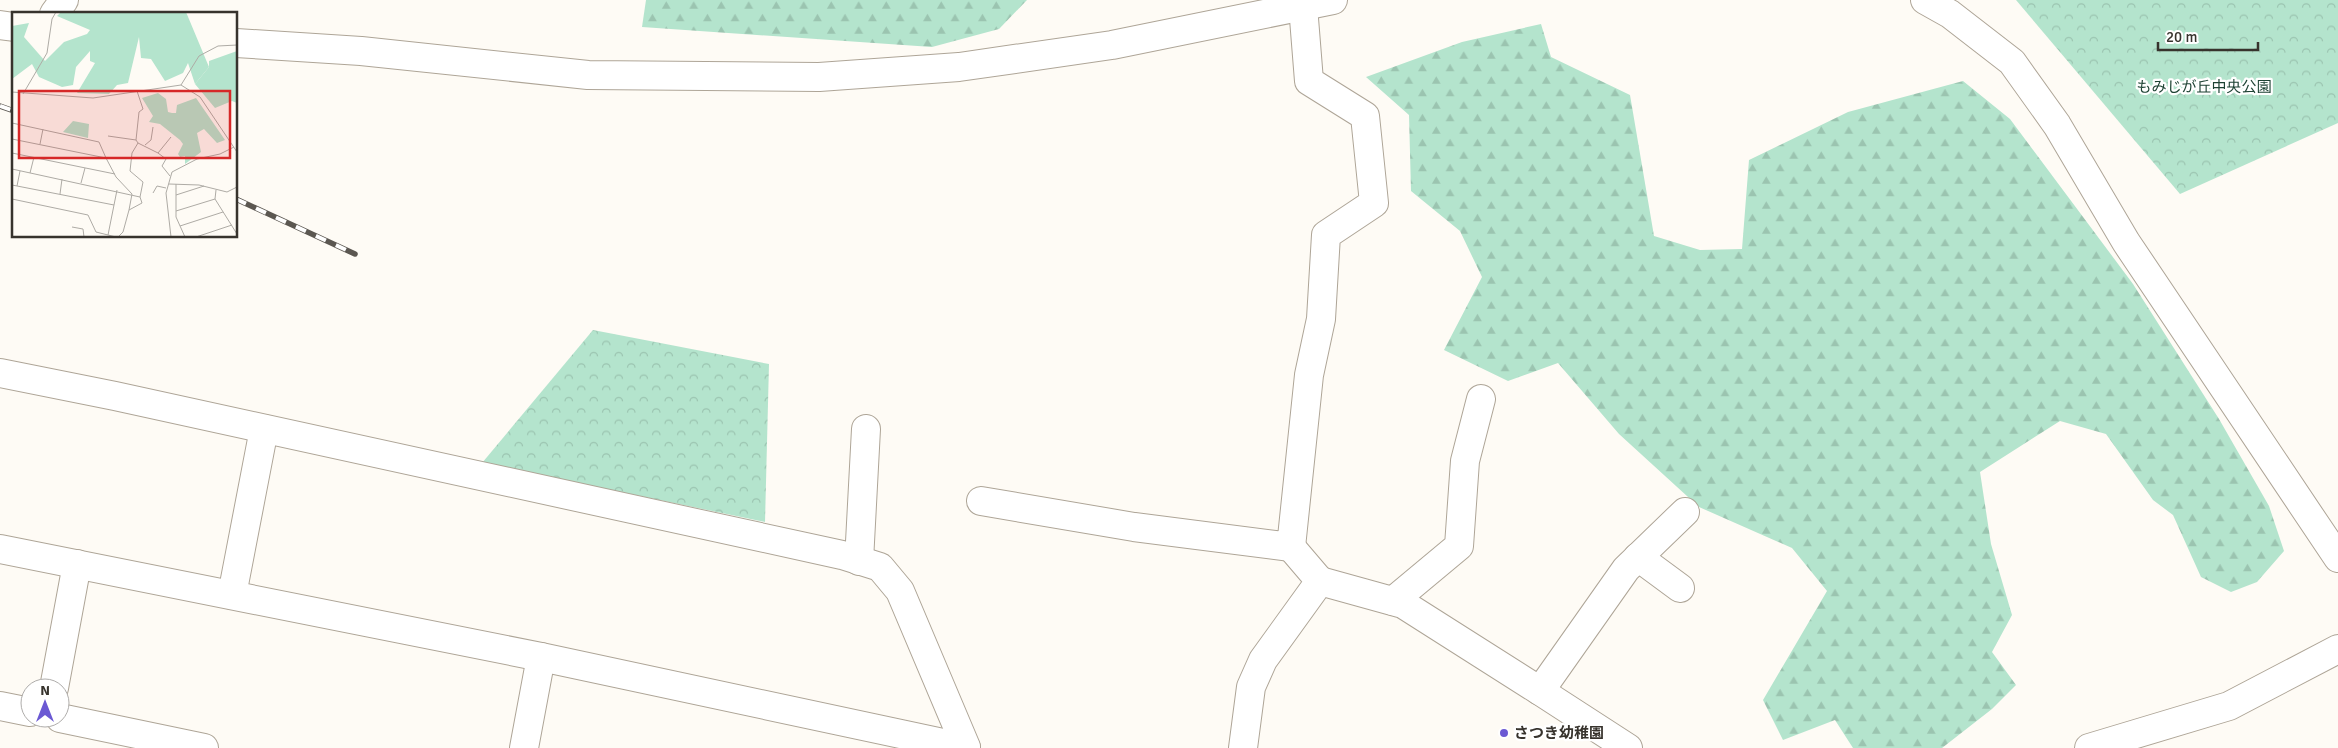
<svg xmlns="http://www.w3.org/2000/svg" width="2338" height="748" viewBox="0 0 2338 748" font-family="Signika,'Noto Sans JP',sans-serif">
<style>
.forest{fill:url(#forest-firs)}
.park{fill:url(#park-crowns)}
.lines{fill:none;stroke-linecap:round;stroke-linejoin:round}
.minor-casing{stroke:#aea597;stroke-width:30}
.tertiary-casing{stroke:#aea597;stroke-width:30}
.minor{stroke:#fff;stroke-width:28}
.tertiary{stroke:#fff;stroke-width:28}
.rail-casing{stroke:#5b5751;stroke-width:5.5}
.rail{stroke:#fff;stroke-width:4;stroke-dasharray:11;stroke-linecap:butt}
.poi-dot{fill:#6b59d3;stroke:#fff;stroke-width:2}
.labels{text-anchor:middle;dominant-baseline:central;stroke-width:4.5;stroke-linejoin:round;paint-order:stroke}
.park-label{font-size:15px;fill:#1d4233;stroke:#fff}
.poi-label{font-size:15px;font-weight:bold;fill:#37332d;stroke:#fff;text-anchor:start}
.inset-road{fill:none;stroke:#aeaba5;stroke-width:1}
.view{fill:#d62828;fill-opacity:0.15;stroke:#d62828;stroke-width:2.5}
.inset-edge{fill:none;stroke:#37332d;stroke-width:2.5}
</style>
<defs>
<pattern id="forest-firs" width="22" height="20" patternUnits="userSpaceOnUse" patternTransform="scale(1.25)"><rect width="22" height="20" fill="#b4e4cd"/><path d="M5 1l3.5 6h-7zM16 11l3.5 6h-7z" fill="#9bc4b0"/></pattern>
<pattern id="park-crowns" width="20" height="18" patternUnits="userSpaceOnUse" patternTransform="scale(1.25)"><rect width="20" height="18" fill="#b4e4cd"/><path d="M2 6a3 3 0 1 1 6 0M12 15a3 3 0 1 1 6 0" fill="none" stroke="#9bc4b0"/></pattern>
</defs>
<rect width="100%" height="100%" fill="#fefbf5"/>
<g class="forest">
<polygon points="646,0 1027,0 999,29 932,47 642,27"/>
<polygon points="1541,24 1551,57 1630,95 1654,236 1700,250 1742,249 1749,160 1848,112 1963,81 2010,119 2133,284 2219,419 2269,506 2284,551 2257,582 2231,592 2201,577 2173,515 2153,500 2106,434 2060,421 1980,472 1991,544 2012,615 1992,652 2016,685 1992,709 1942,748 1853,748 1835,720 1783,740 1763,700 1827,591 1792,548 1699,507 1619,434 1558,363 1508,381 1444,350 1482,277 1460,231 1411,191 1409,115 1366,77 1462,42"/>
</g>
<g class="park">
<polygon points="2016,0 2338,0 2338,123 2180,194"/>
<polygon points="593,330 769,364 765,522 482,463"/>
</g>
<g class="lines">
<defs>
<g id="minor">
<polyline points="54,14 64,0"/>
<polyline points="0,373 115,396 842,555 880,567 900,591 966,747"/>
<polyline points="981,501 1134,527 1291,547 1309,375 1321,319 1326,235 1374,203 1365,116 1309,81 1303,6"/>
<polyline points="0,549 541,657 966,748"/>
<polyline points="1638,557 1680,588"/>
<polyline points="859,561 866,429"/>
<polyline points="1320,581 1403,604 1540,691 1626,569 1685,512"/>
<polyline points="232,595 264,429"/>
<polyline points="1393,601 1459,546 1465,461 1481,399"/>
<polyline points="54,688 77,564"/>
<polyline points="1540,691 1628,748"/>
<polyline points="0,706 30,712"/>
<polyline points="60,718 204,748"/>
<polyline points="524,748 541,657"/>
<polyline points="1243,748 1251,687 1263,660 1320,581 1291,547"/>
<polyline points="2089,748 2229,706 2338,649"/>
</g>
<g id="tertiary">
<polyline points="1925,0 1950,14 2012,62 2057,125 2126,242 2338,558"/>
<polyline points="0,25 14,27"/>
<polyline points="236,43 361,51 588,75 819,77 959,67 1112,45 1333,0"/>
</g>
</defs>
<use href="#minor" class="minor-casing"/>
<use href="#tertiary" class="tertiary-casing"/>
<use href="#minor" class="minor"/>
<use href="#tertiary" class="tertiary"/>
<defs>
<g id="rail">
<polyline points="0,106 14,111"/>
<polyline points="236,199 355,254"/>
</g>
</defs>
<use href="#rail" class="rail-casing"/>
<use href="#rail" class="rail"/>
</g>
<circle class="poi-dot" cx="1504" cy="733" r="5"/>
<g class="labels">
<g class="park-label">
<text x="2204" y="87">もみじが丘中央公園</text>
</g>
<g class="poi-label">
<text x="1514" y="733">さつき幼稚園</text>
</g>
</g>
<g transform="translate(12 12)">
<rect width="225" height="225" fill="#fefbf5"/>
<path d="M49,0h125l23,55 -14,17 -7,-21 -5,10 -18,8 -14,-22 -10,-1 -2,-21 -11,46 -11,2 -8,9 -32,-1 18,-30 -5,-2v-10l-14,16 -3,18 -11,2 -23,-10 -7,-13 -20,15v-53l17,-3 -5,14 21,24 19,-19 23,-8 3,-4 -33,-14zM146,81l8,6 2,13 4,1h4l1,-8 19,-7 29,42 -8,3 -13,-14 -7,4 4,19 -16,12v-8l-5,1 -2,-3 5,-10 -3,-4 -20,-16 -11,-2 4,-6 -11,-18z" fill="#b4e4cd"/>
<path d="M225,39v52l-5,-2 -17,7 -20,-24 14,-17v-6zM61,109l16,3 -1,14 -25,-6z" fill="#b4e4cd"/>
<path class="inset-road" d="M169,73l18,-29 19,-10 19,-1M0,80l81,6 88,-13 19,12 37,55M11,82l24,-41 5,-34 4,-7M0,111l87,19 7,16M96,124l28,4 3,-28 4,-3 -6,-18M0,127l94,19 10,19 16,17 -3,16M124,128l2,3 -6,10 -2,18 13,11 -3,15M126,131l20,10 13,-16M28,132l3,-15M133,133l6,-5 2,-13M0,141l103,21M146,141l8,6 -4,7 8,10M0,157l128,28 2,6 -13,7 -6,22 -5,5M18,161l4,-16M69,171l4,-15M157,172l30,1 28,7 10,-5M164,172v33l9,20M0,173l102,20M5,174l3,-15M204,178l-1,9 22,35M141,181l4,-7 9,2M48,182l2,-15M164,183l28,-9M0,187l76,16 8,17 20,5M164,199l39,-12M168,214l43,-14M60,215l11,2 1,8M96,223l9,-45M159,225l-5,-44 6,-21 25,-13 23,-5 14,-7M184,225l36,-12"/>
<path class="view" d="M7,79h211v67h-211z"/>
<rect width="225" height="225" class="inset-edge"/>
</g>
<g transform="translate(45 703)"><circle r="24" fill="#ffffff" stroke="#afadab"/>
<path d="M0-4L9 19L0 12L-9 19Z" fill="#6b59d3"/>
<text y="-8" font-size="14" font-weight="bold" text-anchor="middle" fill="#37332d">N</text>
</g>
<path d="M2158 42v8h100v-8" fill="none" stroke="#37332d" stroke-width="2.5"/>
<text x="2166" y="42" font-size="15" fill="#37332d" stroke="#ffffff" stroke-width="4" paint-order="stroke">20 m</text>
</svg>
